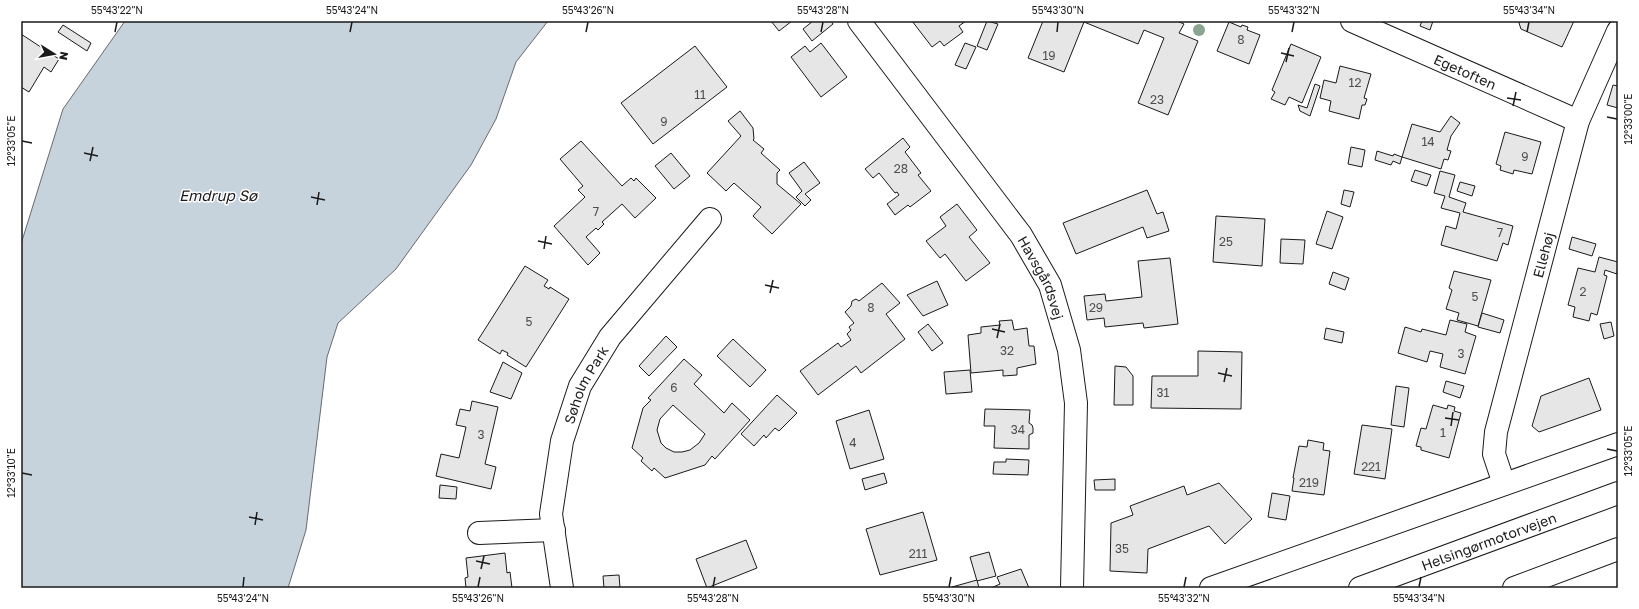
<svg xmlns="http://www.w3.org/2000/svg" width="1639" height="609" viewBox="0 0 1639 609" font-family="'Golos Text',sans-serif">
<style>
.water{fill:#c6d2dc;stroke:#6a6a6a}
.building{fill:#e6e6e6;stroke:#1a1a1a;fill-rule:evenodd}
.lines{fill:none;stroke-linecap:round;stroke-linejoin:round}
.minor-casing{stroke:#1a1a1a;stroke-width:24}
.major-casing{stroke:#1a1a1a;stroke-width:24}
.highway-casing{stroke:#1a1a1a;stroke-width:24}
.minor{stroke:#fff;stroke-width:22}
.major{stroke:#fff;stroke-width:22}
.highway{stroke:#fff;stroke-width:22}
.tree{fill:#8aa48f}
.ticks{fill:none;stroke:#1a1a1a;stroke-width:1.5}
.labels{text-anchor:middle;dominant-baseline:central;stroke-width:3;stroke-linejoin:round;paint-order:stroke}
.number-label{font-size:12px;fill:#4d4d4d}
.street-label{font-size:14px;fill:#1a1a1a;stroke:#fff}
.water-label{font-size:15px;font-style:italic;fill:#1a1a1a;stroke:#fff}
.neatline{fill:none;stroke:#1a1a1a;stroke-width:1.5}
.ticks-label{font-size:10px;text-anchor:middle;fill:#1a1a1a}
</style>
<rect width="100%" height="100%" fill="#fff"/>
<polygon class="water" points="125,21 548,21 516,62 496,119 471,165 396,269 338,323 327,357 306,530 288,588 21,588 21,244 63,109"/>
<g class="building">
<polygon points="771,21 792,21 779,31"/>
<polygon points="813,21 831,21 833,24 812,41 803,29"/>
<polygon points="912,21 966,21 959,26 963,32 944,46 940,41 932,47"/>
<polygon points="987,21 998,24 987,50 977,46"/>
<polygon points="1043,21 1177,21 1184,24 1179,33 1198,41 1168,115 1138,103 1164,38 1144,30 1138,44 1084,22 1064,72 1028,58"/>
<polygon points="1422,21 1433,21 1430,30 1420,26"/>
<polygon points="1520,21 1574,21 1562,47 1521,29 1519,23"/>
<polygon points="1229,22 1241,27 1242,25 1248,27 1247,30 1260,35 1249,64 1217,51"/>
<polygon points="63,25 91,43 87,51 58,32"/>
<polygon points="21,34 59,59 51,72 44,67 29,92 21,87"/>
<polygon points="821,43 847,77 821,97 791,57 805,46 810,52"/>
<polygon points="965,43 976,47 966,69 955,65"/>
<polygon points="1291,44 1321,57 1302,103 1289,97 1285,105 1271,99 1275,92 1272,90"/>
<polygon points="695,46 727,87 653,144 621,103"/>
<polygon points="1340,66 1371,74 1364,98 1367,99 1365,105 1362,105 1359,119 1329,111 1331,101 1320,98 1324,80 1336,83"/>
<polygon points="1315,84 1320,86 1310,116 1300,111 1298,105 1307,108"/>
<polygon points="1613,85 1618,86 1618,108 1607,105"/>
<polygon points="740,111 753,128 754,139 753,140 764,149 761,153 780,170 777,173 777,184 801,204 772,234 753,216 761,207 734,183 726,191 707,173 741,136 728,121"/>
<polygon points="1451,116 1460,123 1451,136 1447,150 1451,151 1448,160 1444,159 1441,169 1402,157 1412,124 1440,132"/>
<polygon points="1505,132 1541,142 1532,174 1514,170 1513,174 1500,170 1501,166 1496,164"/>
<polygon points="903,138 910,147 905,152 921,173 918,175 931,191 910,207 908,205 895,215 887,204 899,195 897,192 895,193 879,173 873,178 865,169"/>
<polygon points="581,141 622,186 631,178 634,181 636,178 656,198 635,218 622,204 602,222 604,224 598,230 596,228 586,237 600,253 588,265 554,226 585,197 578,190 583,186 560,159"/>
<polygon points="1351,147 1365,150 1362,167 1348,164"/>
<polygon points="1377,151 1393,156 1394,154 1402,157 1400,164 1393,161 1391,165 1375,160"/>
<polygon points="671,153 690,176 674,189 655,166"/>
<polygon points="804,162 820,183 805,194 811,200 805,206 796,197 802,191 789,173"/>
<polygon points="1415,170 1431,175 1427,186 1411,181"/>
<polygon points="1440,171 1455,175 1449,197 1466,203 1463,212 1513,226 1508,245 1503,243 1497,261 1441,245 1446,226 1456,229 1460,213 1441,208 1445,196 1434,193"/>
<polygon points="1460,182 1475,186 1472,196 1457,191"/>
<polygon points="1147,190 1157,214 1163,212 1169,231 1147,238 1143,227 1076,254 1063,223"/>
<polygon points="1344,190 1354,192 1350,207 1341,204"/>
<polygon points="957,204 977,230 969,237 990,263 966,281 945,254 940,258 926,241 946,226 940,217"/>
<polygon points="1327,211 1343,217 1332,249 1316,244"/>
<polygon points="1216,216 1265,219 1262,266 1213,262"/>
<polygon points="1572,237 1596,244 1592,256 1569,249"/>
<polygon points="1281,239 1305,240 1303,264 1280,263"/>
<polygon points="1599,257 1618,262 1617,274 1605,270 1604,275 1607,276 1597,315 1591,313 1589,321 1573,317 1575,307 1568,305 1578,268 1595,272"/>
<polygon points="1170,258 1178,324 1144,328 1143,323 1105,327 1104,318 1087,320 1084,296 1105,294 1106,301 1142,297 1138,261"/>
<polygon points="525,266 548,280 544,286 549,289 550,287 569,299 526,367 507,355 508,353 502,350 500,354 478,340"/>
<polygon points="1454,271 1491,280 1478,326 1457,320 1459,313 1446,309 1452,290 1449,288"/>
<polygon points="1333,272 1349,278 1345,290 1329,284"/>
<polygon points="937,281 948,305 923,316 907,295"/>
<polygon points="882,283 900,303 886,314 905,339 861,373 856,366 818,395 800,371 838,343 841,347 851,340 847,334 851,330 849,327 854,323 845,312 851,306 852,301 856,299 859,301"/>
<polygon points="1482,313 1504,320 1500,333 1478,327"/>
<polygon points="1012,320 1014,330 1027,328 1029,346 1034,346 1036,364 1017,368 1017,375 1003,376 1003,370 971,373 968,335 981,333 981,327 1000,325 999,321"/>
<polygon points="1450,320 1467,324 1465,332 1476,336 1465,374 1440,367 1443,354 1430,351 1427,362 1398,353 1405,327 1421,332 1422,329 1446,335"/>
<polygon points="1611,322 1614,336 1604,339 1600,324"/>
<polygon points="928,324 943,343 932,351 918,332"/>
<polygon points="1326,328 1344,332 1342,343 1324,339"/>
<polygon points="666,336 677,347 649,376 639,366"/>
<polygon points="733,339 766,370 750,387 717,356"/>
<polygon points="1198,351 1242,352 1241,409 1151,408 1152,376 1198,376"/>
<path d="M684,359l18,16 -8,9 30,29 8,-10 18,17 -35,39 -3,-3 -7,9 -40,13 -11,-10 -2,3 -11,-10 2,-3 -11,-10 11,-40 8,-8 -3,-2zM673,405l32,29 -6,9 -9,7 -8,2h-8l-8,-4 -5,-5 -4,-13 3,-11z"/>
<polygon points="503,362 522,373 511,399 490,392"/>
<polygon points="1115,366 1126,367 1133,376 1133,405 1114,405"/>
<polygon points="970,370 972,392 946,394 944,372"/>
<polygon points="1589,378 1601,410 1539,432 1532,426 1541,396"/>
<polygon points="1446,381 1464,386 1460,398 1443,392"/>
<polygon points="1396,386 1409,388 1404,427 1391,425"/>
<polygon points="777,395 797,413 779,431 775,428 766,438 764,435 754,446 741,434"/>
<polygon points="472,401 498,407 485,464 496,467 491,489 436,476 441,454 459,458 466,427 456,425 460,409 470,411"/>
<polygon points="1433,405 1447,409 1448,405 1455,407 1454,411 1461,413 1449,458 1421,450 1421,447 1416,446 1421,428 1426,429"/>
<polygon points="985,409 1030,410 1029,423 1032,425 1033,428 1033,433 1029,435 1029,449 994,448 995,426 984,426"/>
<polygon points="869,410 884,459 850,469 836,421"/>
<polygon points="1362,425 1392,429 1385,479 1354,474"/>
<polygon points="1308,440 1324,443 1323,450 1330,451 1324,495 1292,491 1294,478 1293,478 1299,446 1307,447"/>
<polygon points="1006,459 1029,460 1028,475 993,474 994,462 1006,462"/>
<polygon points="884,473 887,483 865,490 862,479"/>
<polygon points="1115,479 1115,490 1095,490 1094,480"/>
<polygon points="1219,483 1252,519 1225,544 1209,526 1148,549 1147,573 1110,571 1111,523 1133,515 1130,506 1184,486 1187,495"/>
<polygon points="440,485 457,487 456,499 439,498"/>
<polygon points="1272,493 1290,496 1286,520 1268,517"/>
<polygon points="923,512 937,560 880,575 866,529"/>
<polygon points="746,540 757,568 707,588 696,559"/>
<polygon points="989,552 996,576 977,581 970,557"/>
<polygon points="505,553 507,573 510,572 512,588 466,588 465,578 468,577 466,558"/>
<polygon points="1021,569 1029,588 991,588 1000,584 997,577"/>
<polygon points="619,575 620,588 604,588 603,576"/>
<polygon points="977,580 979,588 952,587"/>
</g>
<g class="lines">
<defs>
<g id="minor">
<path id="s1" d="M859,21l162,214 29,50 19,65 7,53 -4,185"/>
<path id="s2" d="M1352,21l226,100"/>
<path id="s3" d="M1504,484l-10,-30 2,-22 82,-311 40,-90"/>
<polyline points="479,533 554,530"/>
<path id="s4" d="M562,588l-11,-74 11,-73 18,-55 30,-49 100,-118"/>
</g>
<polyline id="major" points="1211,588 1618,444"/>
<g id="highway">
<path id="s5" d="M1360,588l258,-95"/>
<polyline points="1514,588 1618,549"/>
</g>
</defs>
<use href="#minor" class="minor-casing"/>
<use href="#major" class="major-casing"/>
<use href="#highway" class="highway-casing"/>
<use href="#minor" class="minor"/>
<use href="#major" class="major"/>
<use href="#highway" class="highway"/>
</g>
<circle class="tree" cx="1199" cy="30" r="6"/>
<path class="ticks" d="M115,32l2,-10M350,32l2,-10M586,32l2,-10M821,32l2,-10M1057,32l1,-10M1292,32l2,-10M1527,32l2,-10M1281,53l13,3M1286,62l3,-14M1507,98l14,2M1513,106l3,-14M1607,117l10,2M22,141l10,2M84,153l14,3M90,161l3,-14M311,197l14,3M317,205l2,-13M538,241l14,3M544,249l2,-13M765,285l14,3M770,293l3,-13M992,329l13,3M997,338l3,-14M1218,373l14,3M1224,382l3,-14M1445,418l14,2M1451,426l2,-14M1607,449l10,2M22,473l10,2M249,517l14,3M255,525l2,-13M476,561l14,3M481,569l3,-13M243,587l1,-10M478,587l2,-10M713,587l2,-10M949,587l2,-10M1184,587l2,-10M1419,587l2,-10"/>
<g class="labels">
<g class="number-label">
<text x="1241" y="39">8</text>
<text x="1049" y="55">19</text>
<text x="1355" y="82">12</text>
<text x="700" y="94">11</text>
<text x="1157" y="99">23</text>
<text x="664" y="121">9</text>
<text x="1428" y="141">14</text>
<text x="1525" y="156">9</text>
<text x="901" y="168">28</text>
<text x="596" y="211">7</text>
<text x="1500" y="232">7</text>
<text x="1226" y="241">25</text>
<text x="1583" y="291">2</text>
<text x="1475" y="296">5</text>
<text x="871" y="307">8</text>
<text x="1096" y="307">29</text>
<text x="529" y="321">5</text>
<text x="1007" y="350">32</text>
<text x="1461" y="353">3</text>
<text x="674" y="387">6</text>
<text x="1163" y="392">31</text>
<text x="1018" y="429">34</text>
<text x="1443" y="432">1</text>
<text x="481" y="434">3</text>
<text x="853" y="442">4</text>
<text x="1371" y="466">221</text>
<text x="1309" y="482">219</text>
<text x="1122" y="548">35</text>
<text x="918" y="553">211</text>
</g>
<g class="street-label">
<text stroke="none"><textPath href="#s2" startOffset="124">Egetoften</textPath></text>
<text stroke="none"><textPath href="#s3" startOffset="237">Ellehøj</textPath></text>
<text stroke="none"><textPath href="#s1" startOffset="316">Havsgårdsvej</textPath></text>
<text stroke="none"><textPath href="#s4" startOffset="210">Søholm Park</textPath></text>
<text stroke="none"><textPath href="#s5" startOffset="137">Helsingørmotorvejen</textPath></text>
</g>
<g class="water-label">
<text x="218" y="195">Emdrup Sø</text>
</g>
</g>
<rect width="1639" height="609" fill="none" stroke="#ffffff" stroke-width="44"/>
<g transform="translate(54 54) rotate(101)" stroke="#ffffff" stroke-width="3" paint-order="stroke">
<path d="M0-3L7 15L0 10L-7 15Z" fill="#1a1a1a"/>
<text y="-6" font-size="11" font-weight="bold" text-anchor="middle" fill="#1a1a1a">N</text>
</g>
<rect x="22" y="22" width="1595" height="565" class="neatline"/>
<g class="ticks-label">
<text x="117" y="14">55°43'22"N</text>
<text x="352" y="14">55°43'24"N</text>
<text x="588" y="14">55°43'26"N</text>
<text x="823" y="14">55°43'28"N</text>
<text x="1058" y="14">55°43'30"N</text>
<text x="1294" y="14">55°43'32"N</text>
<text x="1529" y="14">55°43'34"N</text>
<text transform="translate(1628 119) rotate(-90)" y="4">12°33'00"E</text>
<text transform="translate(11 141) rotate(-90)" y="4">12°33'05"E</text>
<text transform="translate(1628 451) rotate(-90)" y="4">12°33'05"E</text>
<text transform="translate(11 473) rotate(-90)" y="4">12°33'10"E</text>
<text x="243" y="602">55°43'24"N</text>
<text x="478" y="602">55°43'26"N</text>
<text x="713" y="602">55°43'28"N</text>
<text x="949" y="602">55°43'30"N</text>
<text x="1184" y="602">55°43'32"N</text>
<text x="1419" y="602">55°43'34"N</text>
</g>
</svg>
